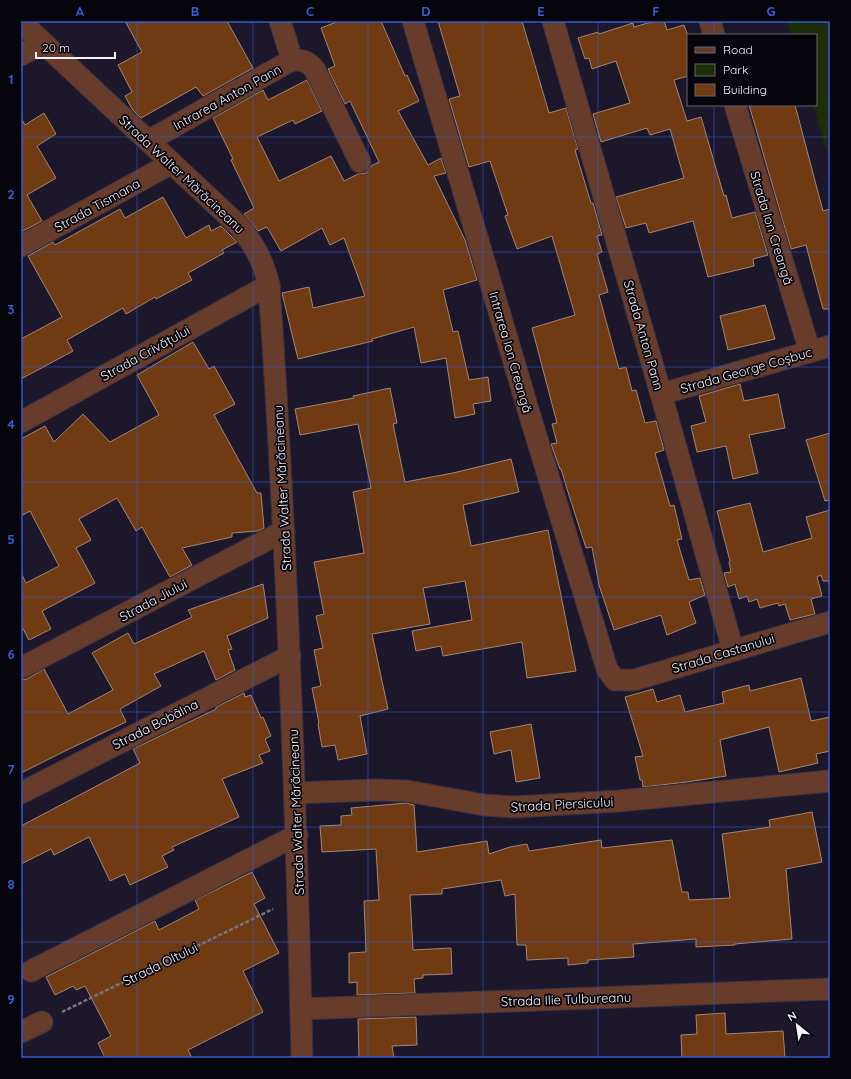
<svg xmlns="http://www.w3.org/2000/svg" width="851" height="1079" viewBox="0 0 851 1079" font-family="Quicksand,sans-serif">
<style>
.green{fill:#1d2e06}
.building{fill:#703b12;stroke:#a08777}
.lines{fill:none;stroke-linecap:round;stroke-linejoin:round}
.minor-casing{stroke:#373144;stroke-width:23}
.path{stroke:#797485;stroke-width:2.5;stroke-dasharray:4 2;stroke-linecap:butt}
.minor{stroke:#683c2a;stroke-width:21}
.grid{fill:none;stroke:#335edc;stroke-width:1;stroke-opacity:0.55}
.labels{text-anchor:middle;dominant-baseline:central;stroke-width:3.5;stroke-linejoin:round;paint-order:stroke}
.street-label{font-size:13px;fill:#f5f2fe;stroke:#07050c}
.neatline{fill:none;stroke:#335edc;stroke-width:1.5}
.grid-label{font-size:13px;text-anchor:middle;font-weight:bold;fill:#335edc}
</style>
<rect width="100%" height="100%" fill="#1d172b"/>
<polygon class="green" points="787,21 830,21 830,161 813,105 816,105 816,35 791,35"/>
<g class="building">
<polygon points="125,21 227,21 253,68 203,96 196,87 141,118 132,109 125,96 132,92 118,65 142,52"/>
<polygon points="339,21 381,21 405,76 407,75 419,101 398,111 428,165 441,158 446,173 434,176 465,240 477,280 443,290 453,332 458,331 469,380 488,377 491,401 473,404 475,414 455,418 446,358 421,363 414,327 372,339 373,341 298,359 282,293 309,287 313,308 365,296 344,238 330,245 322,228 281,251 267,227 258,231 244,214 254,208 231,160 233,159 213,118 263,90 268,100 307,80 322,111 295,124 293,120 257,137 279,181 331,156 344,181 358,174 366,173 371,166 379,162 350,101 345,104 328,69 335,66 321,28"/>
<polygon points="438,21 522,21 549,113 566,108 578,149 575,150 591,203 593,203 602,235 597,236 602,252 597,254 608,292 599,295 619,369 626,367 632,391 636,390 645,423 656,421 664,450 655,453 670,506 674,505 682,539 677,540 689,580 700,578 705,595 689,602 696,623 667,635 661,615 614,630 599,585 592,547 586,548 567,489 561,469 560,469 551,444 557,443 552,424 557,423 532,328 575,315 552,236 517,249 505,216 508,215 490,161 469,167 449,99 460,96"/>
<polygon points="655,21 664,21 667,30 684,25 688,36 688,76 674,80 687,121 701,117 724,196 726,195 732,218 755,212 768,255 753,259 754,266 708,277 693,221 649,233 646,223 626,228 616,197 684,178 670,129 650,135 647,128 601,142 593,114 630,103 616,61 592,69 589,58 585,59 578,38 598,32 599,34 633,23 634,27"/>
<polygon points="749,105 795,105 823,211 830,209 830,309 823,309 806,245 791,249"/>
<polygon points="44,113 56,134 37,146 56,178 27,195 42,221 21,232 21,118 25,125"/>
<polygon points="163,197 186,238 209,225 211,231 221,226 237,242 222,250 224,253 188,273 192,280 156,299 155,297 126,314 123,308 67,340 73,351 21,379 21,339 62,317 28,256 53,242 55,245 120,209 125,218"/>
<polygon points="765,305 775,339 728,350 720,316"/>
<polygon points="193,342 209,369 214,366 235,404 214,415 257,493 261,493 264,528 258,531 232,533 232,537 182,548 192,565 170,577 142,527 136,531 117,498 79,519 91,540 76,548 95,583 42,611 51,629 29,640 21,625 21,573 26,583 59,566 30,511 21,516 21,439 45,426 54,442 83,414 110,442 159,415 137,375"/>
<polygon points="740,384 744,401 778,394 785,428 749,435 758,473 733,479 726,446 697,452 691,426 706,422 699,396"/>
<polygon points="390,388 397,423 393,424 405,482 453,473 511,459 519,492 463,505 471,546 548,530 576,671 527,678 522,642 443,656 441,646 416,651 412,631 472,620 465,581 423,588 430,624 372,634 388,709 360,716 367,754 338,760 335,745 322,747 318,724 319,723 312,688 321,686 314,650 323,648 316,616 324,614 314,562 364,553 353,492 371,488 358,424 300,435 295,409 354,398 353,396"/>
<polygon points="830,433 830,500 825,501 806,440"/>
<polygon points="750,503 763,552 812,538 806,517 830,510 830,581 823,581 821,575 817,577 822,596 811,599 815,614 790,620 785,604 779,606 778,603 760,608 757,599 749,602 747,596 739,599 735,584 728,587 724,573 731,572 729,562 730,561 717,511"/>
<polygon points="263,584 268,618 227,636 232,649 228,650 235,670 216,680 204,651 154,674 161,686 120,709 126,722 69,749 21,773 21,680 27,679 44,669 68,714 113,690 92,653 128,633 134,644 192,617 188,610"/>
<polygon points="801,678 811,721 830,717 830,751 816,754 818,763 779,772 769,727 720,740 726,776 687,782 643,787 642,780 640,780 635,757 643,756 625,697 653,689 657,702 680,695 685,712 724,703 722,692 749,685 750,691"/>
<polygon points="244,693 245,697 251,695 261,718 263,717 271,736 265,739 270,751 259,755 263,763 222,779 239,817 172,847 174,850 162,856 168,867 130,885 125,874 110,881 89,837 54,855 51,849 21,864 21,826 140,763 133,749 216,709 216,707"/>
<polygon points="531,724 540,778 516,782 511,750 494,754 490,732"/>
<polygon points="406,803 414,805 417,852 487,841 489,854 510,847 527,844 529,851 601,840 602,848 672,840 682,892 688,892 689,900 730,898 722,834 770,827 769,820 812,812 822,862 786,869 792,939 735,944 735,945 696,947 696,939 633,944 634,957 588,960 588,963 568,965 568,958 527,960 526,945 517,945 515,894 505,896 501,880 442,889 442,894 410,895 413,950 451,948 452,974 423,975 423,978 414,979 415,993 357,995 357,982 349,983 349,953 366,952 364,901 379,900 376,849 322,852 320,826 341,825 341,816 352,815 351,808"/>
<polygon points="252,872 265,898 254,904 279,953 243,971 263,1012 188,1050 192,1058 105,1058 98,1043 111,1036 85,986 76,990 73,986 55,995 46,977 155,921 159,930 199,909 195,900"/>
<polygon points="725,1013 726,1034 783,1031 785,1058 682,1058 681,1035 697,1034 696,1015"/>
<polygon points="416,1017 417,1045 392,1046 394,1058 359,1058 358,1019"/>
</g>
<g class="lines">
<defs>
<g id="minor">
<polyline points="413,21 530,416 607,669 615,680 634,680 830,622"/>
<polyline points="553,21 661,394 733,650"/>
<polyline points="710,21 714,35"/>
<path d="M21,22l218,204c16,19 24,35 30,59 18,257 27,515 33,773"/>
<polyline points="21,55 43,43"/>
<path d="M292,60c11,0 16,1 23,10l45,92"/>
<polyline points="735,105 810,352"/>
<polyline points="148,141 292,60 280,21"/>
<polyline points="21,246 172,163"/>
<polyline points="661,394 830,346"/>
<polyline points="21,422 269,285"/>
<polyline points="21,668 284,531"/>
<polyline points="21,793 290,656"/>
<polyline points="295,793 375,790 407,791 484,805 514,807 618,801 830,781"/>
<polyline points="31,971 297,835"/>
<polyline points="301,1009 830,989"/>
<polyline points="21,1032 42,1022"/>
</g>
</defs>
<use href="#minor" class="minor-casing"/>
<polyline class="path" points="62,1012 273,909"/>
<use href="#minor" class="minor"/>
</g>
<path class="grid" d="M137,21v1037M253,21v1037M368,21v1037M483,21v1037M598,21v1037M714,21v14M714,105v953M21,137h809M21,252h809M21,367h809M21,482h809M21,597h809M21,712h809M21,827h809M21,942h809"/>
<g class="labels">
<g class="street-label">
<text transform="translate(227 97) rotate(-29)">Intrarea Anton Pann</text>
<text transform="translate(182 174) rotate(43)">Strada Walter Mărăcineanu</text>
<text transform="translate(97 205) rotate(-29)">Strada Tismana</text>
<text transform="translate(772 228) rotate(73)">Strada Ion Creangă</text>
<text transform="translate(644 335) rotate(74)">Strada Anton Pann</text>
<text transform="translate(511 352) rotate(74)">Intrarea Ion Creangă</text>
<text transform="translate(145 353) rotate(-29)">Strada Crivățului</text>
<text transform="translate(746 370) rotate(-16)">Strada George Coșbuc</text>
<text transform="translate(282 488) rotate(-93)">Strada Walter Mărăcineanu</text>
<text transform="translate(153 600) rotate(-28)">Strada Jiului</text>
<text transform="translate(723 653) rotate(-17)">Strada Castanului</text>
<text transform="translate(155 724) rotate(-27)">Strada Bobâlna</text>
<text transform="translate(562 804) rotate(-3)">Strada Piersicului</text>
<text transform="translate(296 812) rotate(-92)">Strada Walter Mărăcineanu</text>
<text transform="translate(160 964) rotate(-26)">Strada Oltului</text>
<text transform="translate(566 999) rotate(-2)">Strada Ilie Tulbureanu</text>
</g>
</g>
<rect width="851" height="1079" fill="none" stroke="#07050c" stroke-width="44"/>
<rect x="687" y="34" width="130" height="72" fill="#07050c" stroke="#66646d"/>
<rect x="695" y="47" width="20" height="6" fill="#683c2a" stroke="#66646d"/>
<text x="723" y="54" font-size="12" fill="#f5f2fe">Road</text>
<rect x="695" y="64" width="20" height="12" fill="#1d2e06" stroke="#66646d"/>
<text x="723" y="74" font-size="12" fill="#f5f2fe">Park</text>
<rect x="695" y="84" width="20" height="12" fill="#703b12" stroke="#66646d"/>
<text x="723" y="94" font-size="12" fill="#f5f2fe">Building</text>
<g transform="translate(797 1025) rotate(330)" stroke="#07050c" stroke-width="3" paint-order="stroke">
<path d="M0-3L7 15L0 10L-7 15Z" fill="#f5f2fe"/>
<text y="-6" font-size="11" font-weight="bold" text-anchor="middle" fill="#f5f2fe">N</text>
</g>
<path d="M36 52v6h79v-6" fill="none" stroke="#f5f2fe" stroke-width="2"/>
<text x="42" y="52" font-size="12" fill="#f5f2fe" stroke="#07050c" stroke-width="3" paint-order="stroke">20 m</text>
<rect x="22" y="22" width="807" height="1035" class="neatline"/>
<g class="grid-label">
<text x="80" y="16">A</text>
<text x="195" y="16">B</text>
<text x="310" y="16">C</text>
<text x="426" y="16">D</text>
<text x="541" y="16">E</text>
<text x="656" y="16">F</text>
<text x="771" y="16">G</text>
<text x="11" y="84">1</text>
<text x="11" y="199">2</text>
<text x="11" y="314">3</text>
<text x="11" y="429">4</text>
<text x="11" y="544">5</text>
<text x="11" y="659">6</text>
<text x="11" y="774">7</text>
<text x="11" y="889">8</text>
<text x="11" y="1004">9</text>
</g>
</svg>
